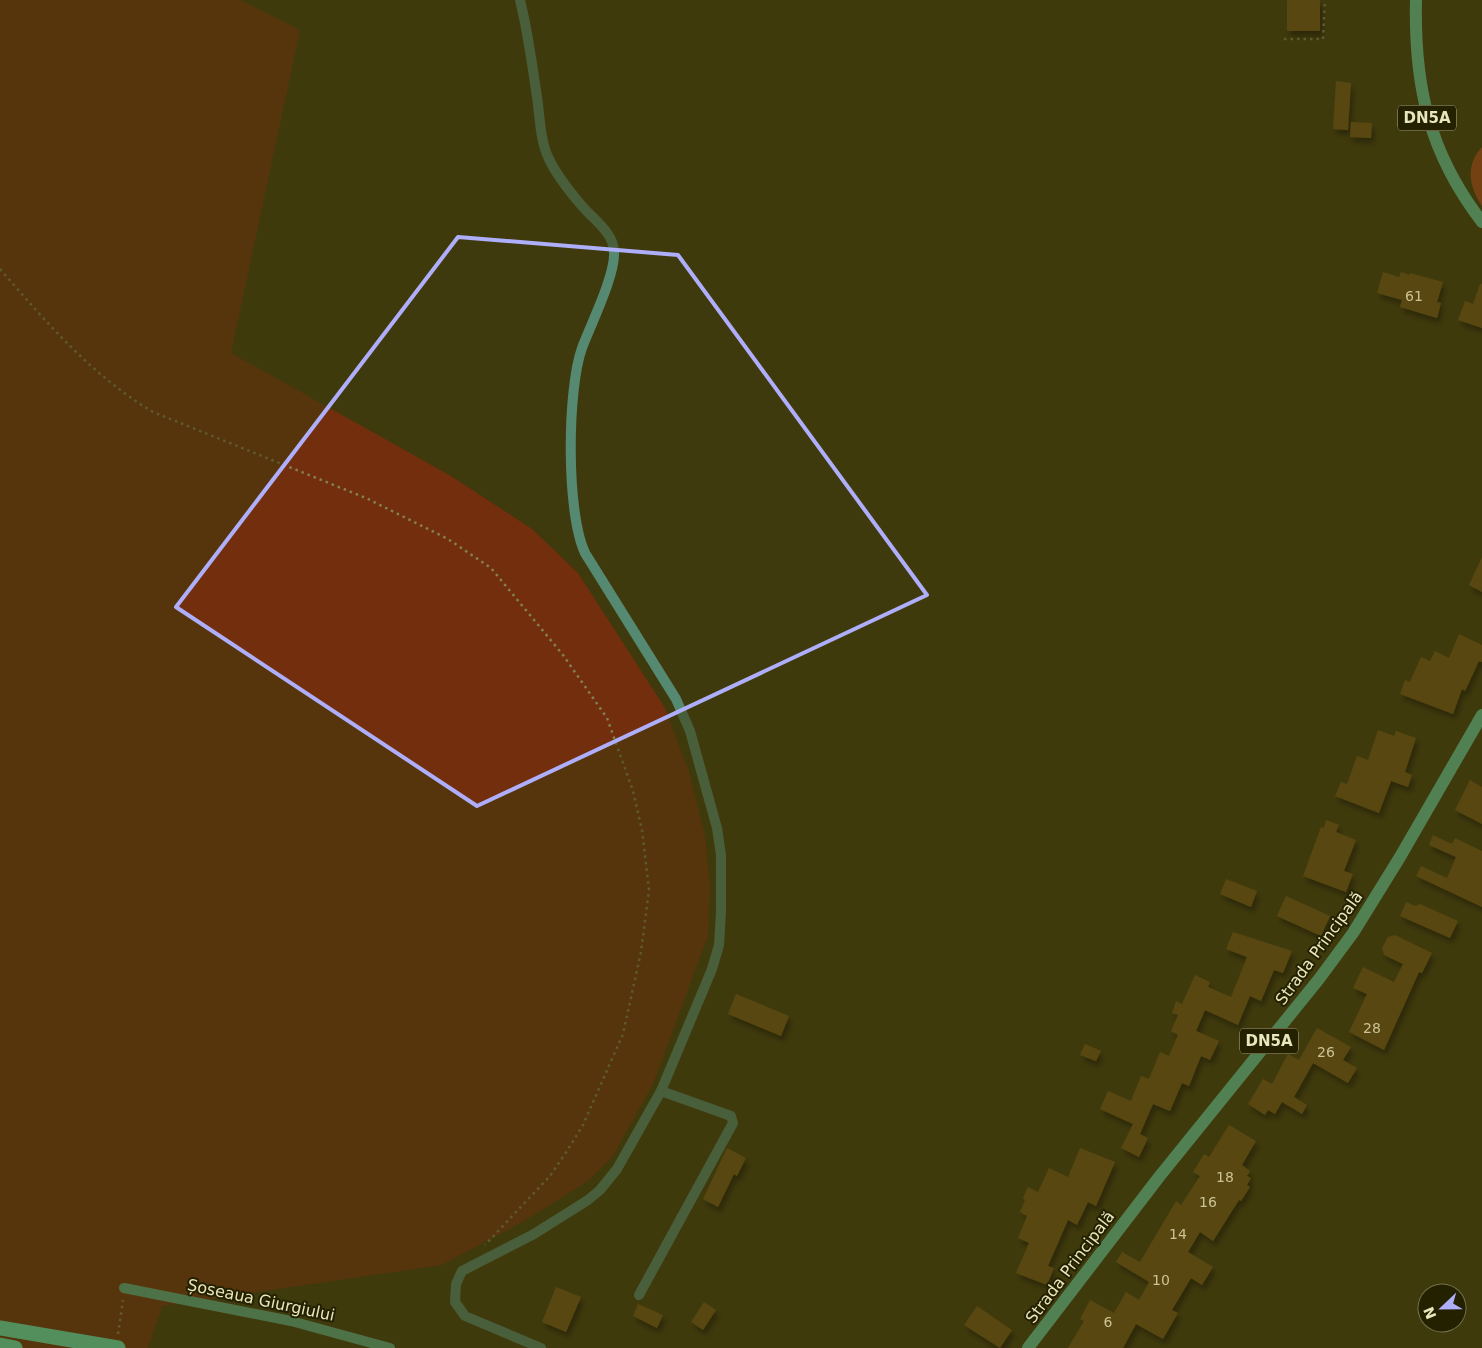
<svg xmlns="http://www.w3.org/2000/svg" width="1482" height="1348" viewBox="0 0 1482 1348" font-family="'DejaVu Sans',sans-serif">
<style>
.green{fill:#722e0d}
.forest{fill:#b44d1a}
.building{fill:#755816;filter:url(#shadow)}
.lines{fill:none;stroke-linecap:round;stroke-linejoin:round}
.path{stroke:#848055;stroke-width:2.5;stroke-dasharray:2.5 4;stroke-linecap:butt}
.street{stroke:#568971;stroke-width:10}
.secondary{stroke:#61b590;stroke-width:10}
.primary{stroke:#67d7a8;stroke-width:12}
.highway{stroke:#6cf6bd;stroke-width:15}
.highway-bridge{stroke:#6cf6bd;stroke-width:15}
.marked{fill:none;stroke:#aeaefb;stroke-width:4;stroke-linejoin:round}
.labels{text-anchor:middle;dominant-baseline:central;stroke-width:4;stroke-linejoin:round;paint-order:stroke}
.number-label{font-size:14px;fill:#ccc294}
.shield{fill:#242100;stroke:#aeab85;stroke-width:1}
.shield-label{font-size:15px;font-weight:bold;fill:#e9e6be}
.street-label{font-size:16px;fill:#e9e6be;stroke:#242100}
</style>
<defs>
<filter id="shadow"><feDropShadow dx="3" dy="5.5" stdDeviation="2.5" flood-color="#0009"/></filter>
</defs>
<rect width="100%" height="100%" fill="#3f3a0d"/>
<polygon class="green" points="0,0 240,0 300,30 231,353 451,476 532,529 578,573 665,708 689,772 705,836 710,888 708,936 653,1084 612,1157 588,1181 524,1221 442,1265 162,1306 148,1348 0,1348"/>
<path class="forest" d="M1482,147v59c-13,-19 -17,-41 0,-59z"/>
<g class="building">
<rect x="1287" y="0" width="33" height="31"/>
<polygon points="1336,81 1351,83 1348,130 1333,129"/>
<polygon points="1351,122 1372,123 1371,138 1350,137"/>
<polygon points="1383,272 1399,277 1401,272 1409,275 1410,273 1443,282 1437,302 1441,303 1437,318 1400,307 1402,300 1377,293"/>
<polygon points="1480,284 1482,284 1482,328 1458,320 1465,301 1473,304"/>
<polygon points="1482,557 1482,592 1469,585"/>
<polygon points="1459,634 1482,645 1482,662 1479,661 1465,691 1462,689 1453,714 1400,694 1405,680 1410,682 1421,657 1430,661 1435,651 1449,658"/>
<polygon points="1378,730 1394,736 1396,731 1416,738 1405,772 1412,775 1408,787 1391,781 1379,813 1335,796 1341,782 1347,784 1357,756 1368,760"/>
<polygon points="1470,780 1482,787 1482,824 1455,810"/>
<polygon points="1326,820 1339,825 1336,832 1356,840 1344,871 1353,874 1346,892 1303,876 1321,827 1324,828"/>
<polygon points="1433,835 1452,844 1455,838 1482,851 1482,907 1416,876 1421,866 1447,878 1456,857 1429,845"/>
<polygon points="1226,879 1257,891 1251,907 1220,894"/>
<polygon points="1286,896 1330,916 1321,936 1277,916"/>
<polygon points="1406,902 1415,906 1420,904 1458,921 1450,938 1400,916"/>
<polygon points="1233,932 1292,951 1283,973 1274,970 1261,1001 1250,996 1238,1025 1205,1010 1196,1031 1219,1041 1210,1060 1201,1056 1189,1086 1182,1083 1170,1111 1153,1104 1140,1134 1148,1138 1139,1157 1121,1148 1133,1124 1100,1109 1108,1091 1131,1101 1141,1076 1149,1079 1160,1052 1169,1056 1178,1035 1171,1031 1178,1015 1172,1013 1176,1001 1182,1004 1195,975 1210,982 1208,987 1231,997 1247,957 1226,949"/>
<polygon points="1395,935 1432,953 1422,973 1419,972 1384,1050 1349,1032 1367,994 1353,988 1363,967 1394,982 1403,964 1384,955 1382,948 1388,937"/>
<polygon points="736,994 789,1016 781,1036 728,1014"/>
<polygon points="1317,1028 1351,1047 1343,1060 1357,1068 1348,1083 1313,1063 1294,1097 1307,1105 1302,1114 1282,1102 1275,1114 1268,1110 1265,1115 1248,1104 1263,1079 1272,1084 1288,1054 1299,1060"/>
<polygon points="1085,1044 1101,1051 1096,1061 1080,1055"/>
<polygon points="1229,1125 1256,1141 1242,1165 1250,1171 1247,1176 1251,1178 1247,1185 1250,1187 1241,1201 1239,1200 1213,1241 1200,1232 1188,1252 1213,1267 1202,1285 1191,1278 1172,1310 1178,1313 1163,1339 1136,1324 1123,1348 1068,1348 1084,1321 1080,1319 1090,1300 1114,1313 1126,1292 1139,1300 1149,1282 1116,1262 1122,1252 1140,1262 1176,1201 1181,1205 1200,1176 1193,1172 1204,1154 1209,1157"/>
<polygon points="727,1148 746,1158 737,1176 734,1174 718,1207 703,1199"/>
<polygon points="1080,1148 1115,1162 1096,1206 1088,1202 1077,1225 1068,1220 1048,1266 1054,1268 1047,1285 1016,1273 1029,1243 1018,1238 1027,1216 1020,1212 1025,1200 1023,1198 1028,1187 1038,1192 1049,1168 1068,1177"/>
<polygon points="556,1287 581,1297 566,1332 542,1322"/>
<polygon points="704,1302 716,1310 703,1330 691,1322"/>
<polygon points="638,1304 663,1315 657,1328 633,1316"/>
<polygon points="977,1306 1012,1330 1000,1348 964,1325"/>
</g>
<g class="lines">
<g class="path">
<polyline points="1284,39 1323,39 1325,0"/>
<path d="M0,269c47,54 91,106 153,143l213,86 82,41 43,29 72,87 44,63 26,73 9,39 7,60 -8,62 -18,82 -40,91 -16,26 -17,25 -65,69"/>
<polyline points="118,1334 123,1300"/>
</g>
<g class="street">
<path d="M520,0c8,32 12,64 17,97 3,20 3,44 12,62 8,17 21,33 33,47 11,13 31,26 32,45 2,23 -23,73 -32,97 -15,42 -16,165 3,205l91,146 14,32 27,97 4,27v57l-2,33 -7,24 -51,122 -44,78 -17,21 -12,10 -54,34 -72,37 -6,13 -1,18 10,14 76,32"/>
<polyline points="639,1295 733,1123 731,1116 661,1091"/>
</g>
<polyline class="secondary" points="124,1288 291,1321 390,1348"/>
<g class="primary">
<path d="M1416,0c-2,86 13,153 66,222"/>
<polyline points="1028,1348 1159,1177 1319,979 1353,933 1400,857 1482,715"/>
</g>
<polyline class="highway" points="0,1345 15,1348"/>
<polyline class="highway-bridge" points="0,1328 118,1348"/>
</g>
<path d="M0 0H1482V1348H0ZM458,237l220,18 249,340 -450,211 -301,-199z" fill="#3f3a0d" fill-opacity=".55" fill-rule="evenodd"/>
<path class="marked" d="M458,237l220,18 249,340 -450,211 -301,-199z"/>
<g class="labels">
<g class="number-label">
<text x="1414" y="296">61</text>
<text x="1372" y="1028">28</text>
<text x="1326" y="1052">26</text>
<text x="1225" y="1177">18</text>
<text x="1208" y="1202">16</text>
<text x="1178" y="1234">14</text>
<text x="1161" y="1280">10</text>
<text x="1108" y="1322">6</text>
</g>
<g class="shield">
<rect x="1398" y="105.5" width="58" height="25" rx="4"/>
<rect x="1240" y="1028.5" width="58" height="25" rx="4"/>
</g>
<g class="shield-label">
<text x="1427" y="118">DN5A</text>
<text x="1269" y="1041">DN5A</text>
</g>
<g class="street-label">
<text transform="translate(1319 948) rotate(-54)">Strada Principală</text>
<text transform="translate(1070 1267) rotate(-53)">Strada Principală</text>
<text transform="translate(261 1300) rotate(12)">Șoseaua Giurgiului</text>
</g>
</g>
<g transform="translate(1442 1308) rotate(248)"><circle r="24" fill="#242100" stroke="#73704c"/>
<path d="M0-4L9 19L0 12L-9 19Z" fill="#aeaefb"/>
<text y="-8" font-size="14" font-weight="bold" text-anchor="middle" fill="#e9e6be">N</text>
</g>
</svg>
